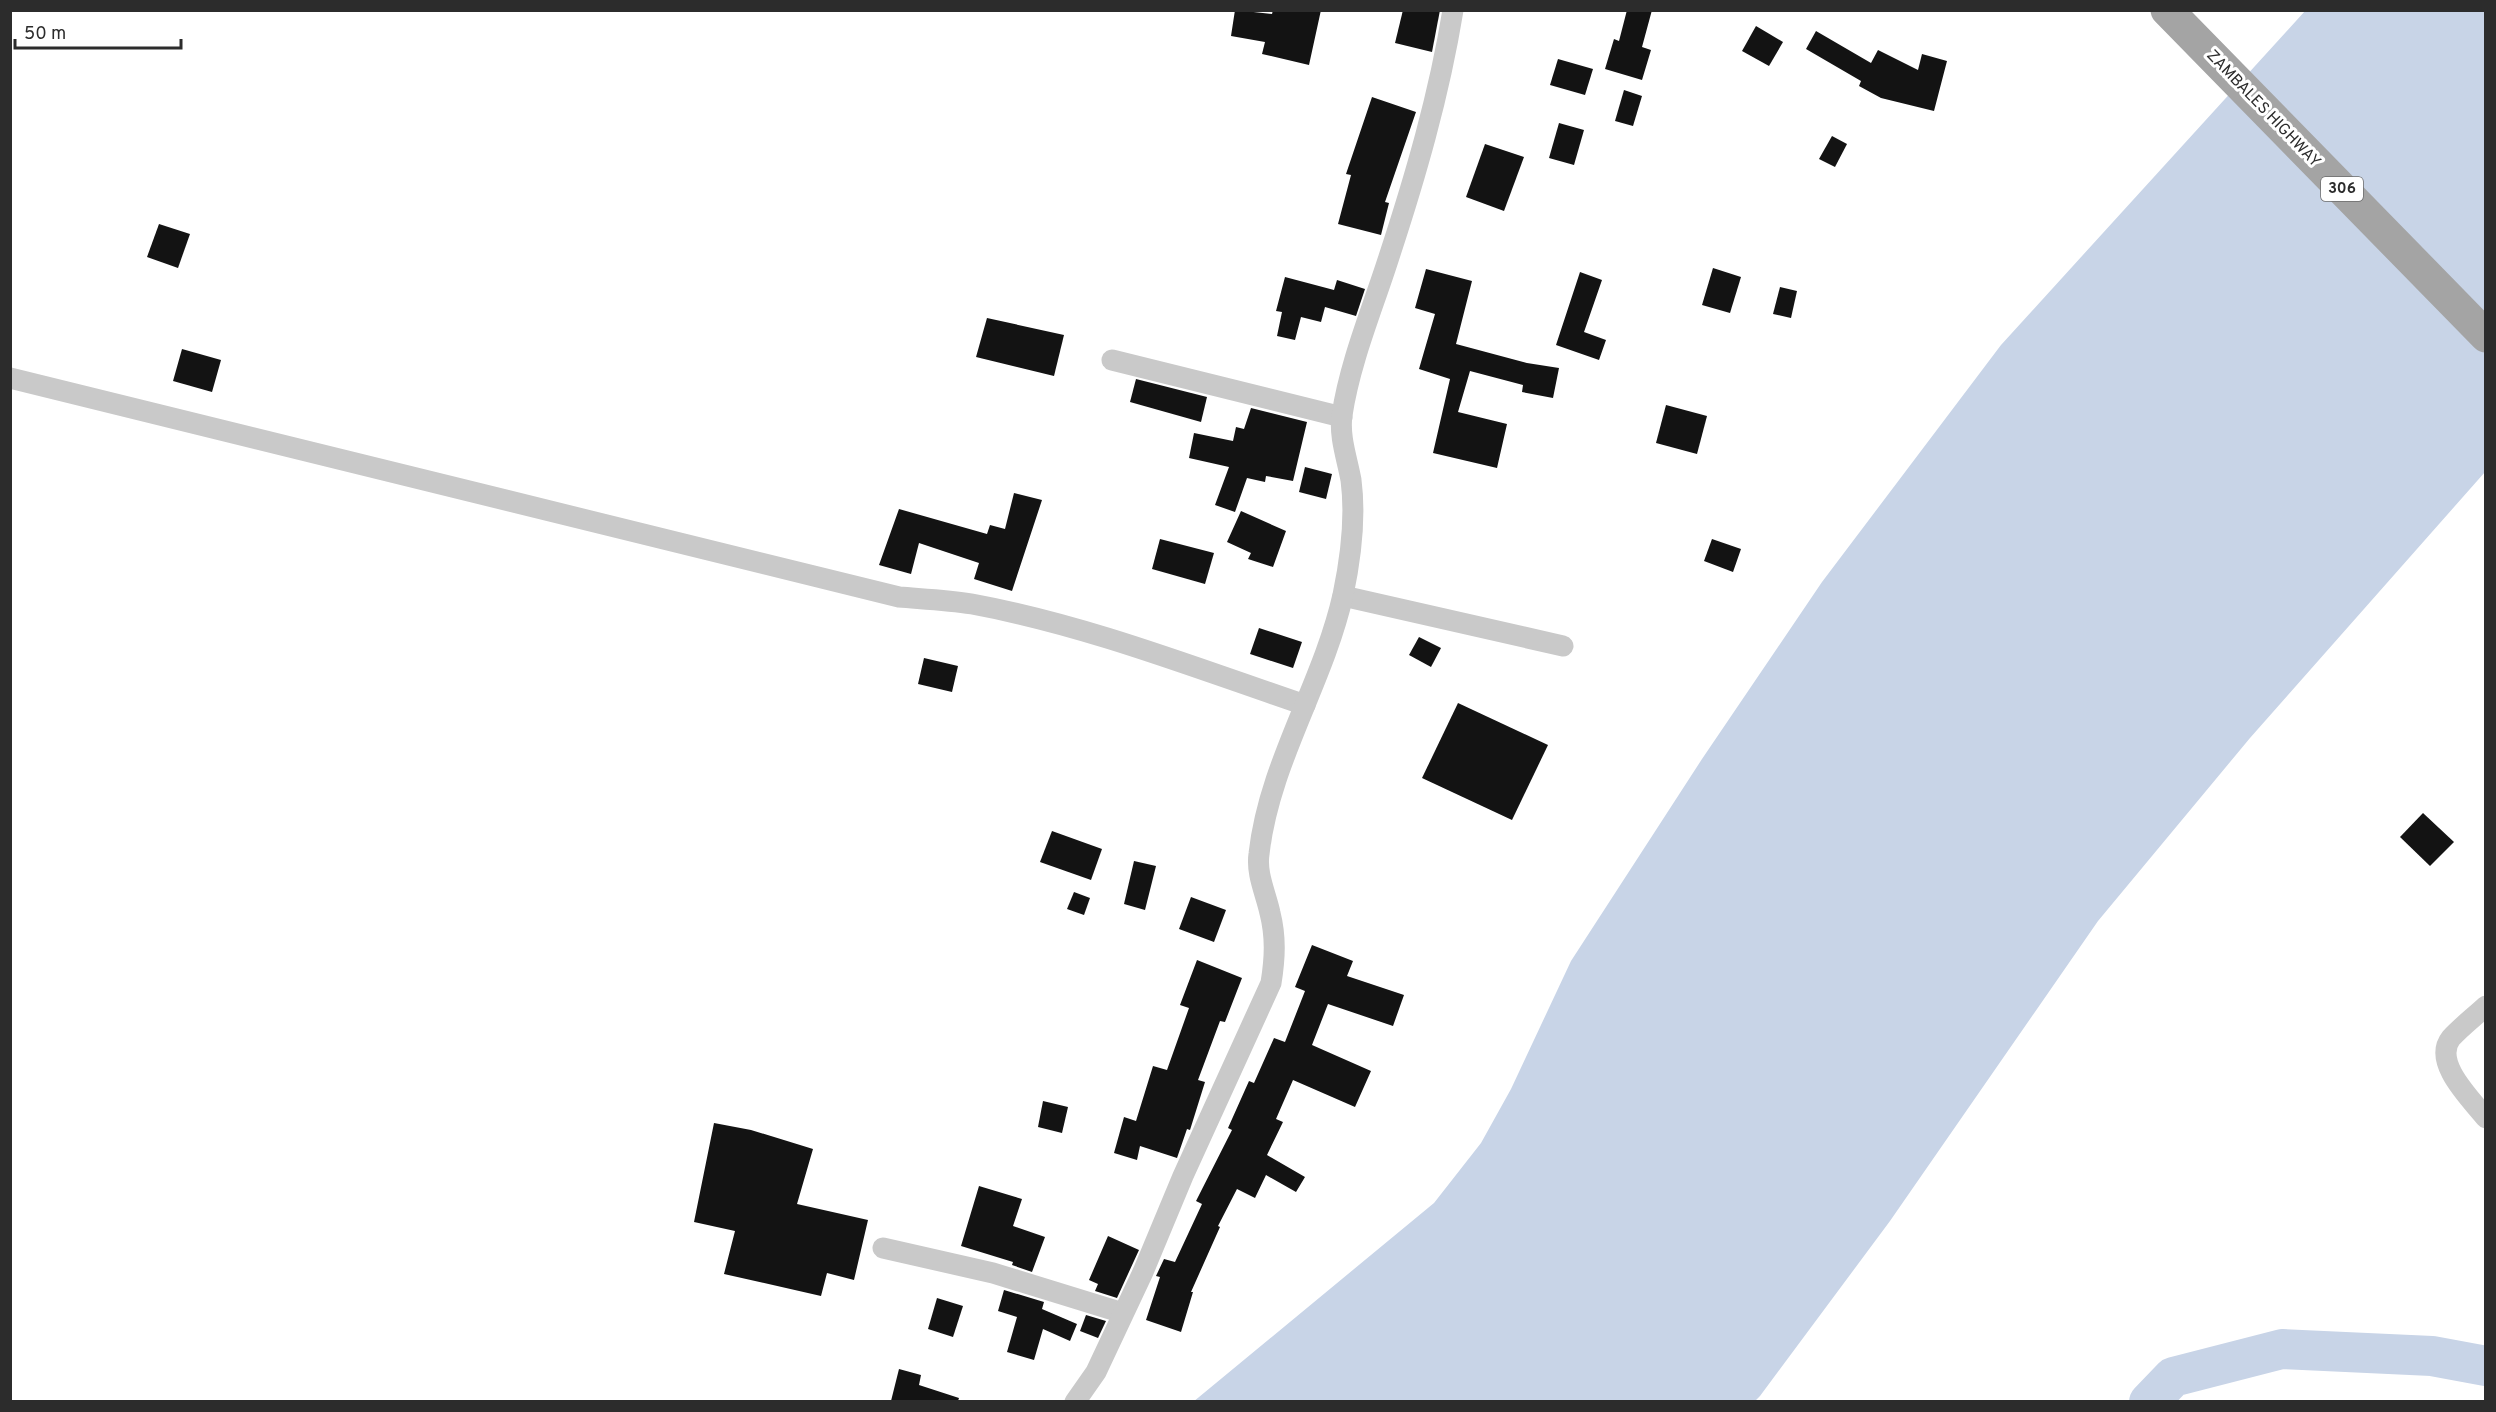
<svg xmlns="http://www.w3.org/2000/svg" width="2496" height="1412" viewBox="0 0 2496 1412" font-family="Overpass,sans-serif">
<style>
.water{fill:#c8d4e7}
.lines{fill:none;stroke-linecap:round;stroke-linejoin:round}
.river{stroke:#c8d4e7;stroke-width:40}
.building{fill:#131313}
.street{stroke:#c9c9c9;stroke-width:21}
.primary{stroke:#a4a4a4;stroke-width:33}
.labels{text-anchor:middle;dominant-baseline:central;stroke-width:6;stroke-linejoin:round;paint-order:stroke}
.shield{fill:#fff;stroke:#6b6b6b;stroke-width:1.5}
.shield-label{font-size:15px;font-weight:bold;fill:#2c2c2c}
.street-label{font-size:16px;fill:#2c2c2c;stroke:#fff}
</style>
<rect width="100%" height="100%" fill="#fff"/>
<polygon class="water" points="2305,11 2485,11 2485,472 2250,738 2098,921 1890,1221 1760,1396 1754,1402 1193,1402 1434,1203 1481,1143 1511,1089 1571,961 1702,759 1822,582 2001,345"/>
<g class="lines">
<polyline class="river" points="2149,1402 2173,1377 2282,1349 2432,1356 2486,1366"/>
</g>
<g class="building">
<polygon points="1235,10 1272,14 1273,10 1321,10 1309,65 1262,54 1265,42 1231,36"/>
<polygon points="1403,10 1440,10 1432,52 1395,43"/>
<polygon points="1627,10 1652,10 1642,47 1651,50 1642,80 1605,69 1614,39 1619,41"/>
<polygon points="1756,26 1783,42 1769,66 1742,51"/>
<polygon points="1816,31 1871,63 1878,50 1918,70 1922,54 1947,61 1934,111 1881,98 1859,86 1861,81 1806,49"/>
<polygon points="1558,59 1593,69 1585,95 1550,85"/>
<polygon points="1624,90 1642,96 1633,126 1615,121"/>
<polygon points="1372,97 1416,112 1385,202 1389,203 1381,235 1338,224 1351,175 1346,174"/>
<polygon points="1559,123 1584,130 1574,165 1549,158"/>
<polygon points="1832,136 1847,144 1835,167 1819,159"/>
<polygon points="1485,144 1524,157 1504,211 1466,197"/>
<polygon points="159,224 190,234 178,268 147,257"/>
<polygon points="1713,268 1741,277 1730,313 1702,305"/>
<polygon points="1426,269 1472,281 1456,344 1527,363 1559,368 1553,398 1522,392 1523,385 1470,371 1458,412 1507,424 1497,468 1433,453 1450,379 1419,369 1435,314 1415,308"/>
<polygon points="1580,272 1602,280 1584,332 1606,340 1599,360 1556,345"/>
<polygon points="1285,277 1334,290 1337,280 1365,289 1356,316 1325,307 1321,322 1301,317 1295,340 1277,336 1282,312 1276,311"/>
<polygon points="1780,287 1797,291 1791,318 1773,314"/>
<polygon points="987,318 1064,335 1054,376 976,357"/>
<polygon points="182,349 221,360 212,392 173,381"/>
<polygon points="1136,379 1207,397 1201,422 1130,402"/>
<polygon points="1666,405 1707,416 1697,454 1656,443"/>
<polygon points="1251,408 1307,422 1293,481 1266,476 1265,482 1247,478 1235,512 1215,505 1229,467 1189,458 1194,433 1233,441 1236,427 1244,429"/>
<polygon points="1305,467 1332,474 1326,499 1299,492"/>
<polygon points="1014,493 1042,500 1012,591 974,579 979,563 919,543 911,574 879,565 899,509 987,534 990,525 1005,529"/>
<polygon points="1241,511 1286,531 1273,567 1248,559 1251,553 1227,542"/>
<polygon points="1160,539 1214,553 1205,584 1152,569"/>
<polygon points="1712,539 1741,549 1733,572 1704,561"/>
<polygon points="1259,628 1302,642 1293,668 1250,654"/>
<polygon points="1419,637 1441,648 1431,667 1409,655"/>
<polygon points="924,658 958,666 952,692 918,684"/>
<polygon points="1458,703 1548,745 1512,820 1422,778"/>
<polygon points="2423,813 2454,842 2430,866 2400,837"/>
<polygon points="1052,831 1102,849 1091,880 1040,862"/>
<polygon points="1134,861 1156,866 1145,910 1124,904"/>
<polygon points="1074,892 1090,898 1084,915 1067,909"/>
<polygon points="1191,897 1226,910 1214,942 1179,929"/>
<polygon points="1312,945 1353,961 1347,976 1404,995 1393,1026 1328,1004 1312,1045 1371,1071 1355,1107 1293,1080 1276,1119 1283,1122 1267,1155 1305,1177 1296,1192 1266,1175 1255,1198 1237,1189 1218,1226 1220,1227 1191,1292 1193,1292 1181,1332 1146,1320 1160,1277 1156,1276 1164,1259 1175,1262 1202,1204 1196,1201 1232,1130 1228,1128 1249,1081 1254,1083 1274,1038 1285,1042 1305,991 1295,987"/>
<polygon points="1197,960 1242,978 1225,1022 1220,1021 1198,1080 1205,1082 1190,1130 1187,1129 1177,1158 1140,1146 1137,1160 1114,1153 1124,1117 1136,1121 1153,1066 1167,1070 1189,1008 1180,1005"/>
<polygon points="1043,1101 1068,1107 1062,1133 1038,1127"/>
<polygon points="714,1123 751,1130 813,1149 797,1204 868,1220 854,1280 827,1273 821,1296 724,1274 735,1231 694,1222"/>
<polygon points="979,1186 1022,1199 1013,1226 1045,1237 1032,1272 1012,1265 1013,1262 961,1246"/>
<polygon points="1108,1236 1139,1250 1117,1298 1095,1291 1098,1284 1089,1280"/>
<polygon points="1004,1290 1044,1302 1042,1309 1077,1324 1070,1341 1043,1329 1034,1360 1007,1352 1017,1317 998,1311"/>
<polygon points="937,1298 963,1306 953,1337 928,1329"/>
<polygon points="1086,1315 1106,1321 1098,1338 1080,1331"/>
<polygon points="899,1369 921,1375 919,1385 959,1398 958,1401 891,1401"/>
</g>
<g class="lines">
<g class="street">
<polyline points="1112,360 1342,417"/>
<path d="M10,378l889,219c24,2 49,3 73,7 114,21 224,64 333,101"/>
<polyline points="1343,596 1563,646"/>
<path d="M2486,1006c-12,11 -25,21 -35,32 -19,24 20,61 35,80"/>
<polyline points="883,1248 993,1273 1123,1313"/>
<path d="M1075,1402l21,-30 47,-100 40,-96 88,-193c4,-25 5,-46 -1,-70 -4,-19 -14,-39 -11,-59 10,-91 64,-170 84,-259 8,-38 13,-77 8,-115 -4,-22 -12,-43 -9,-65 8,-53 30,-105 46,-155 27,-82 51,-164 65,-250"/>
</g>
<polyline class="primary" points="2167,10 2486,336"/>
</g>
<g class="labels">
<rect class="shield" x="2321" y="177" width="42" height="24" rx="4.5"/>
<g class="shield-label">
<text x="2342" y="189">306</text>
</g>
<g class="street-label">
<text transform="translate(2263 109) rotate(46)">ZAMBALES HIGHWAY</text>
</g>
</g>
<rect width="2496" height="1412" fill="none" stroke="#2c2c2c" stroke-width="24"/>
<path d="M15 39v9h166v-9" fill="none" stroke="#2c2c2c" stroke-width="3"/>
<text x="24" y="39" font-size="18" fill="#2c2c2c" stroke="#ffffff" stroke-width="4.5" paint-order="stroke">50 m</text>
</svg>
